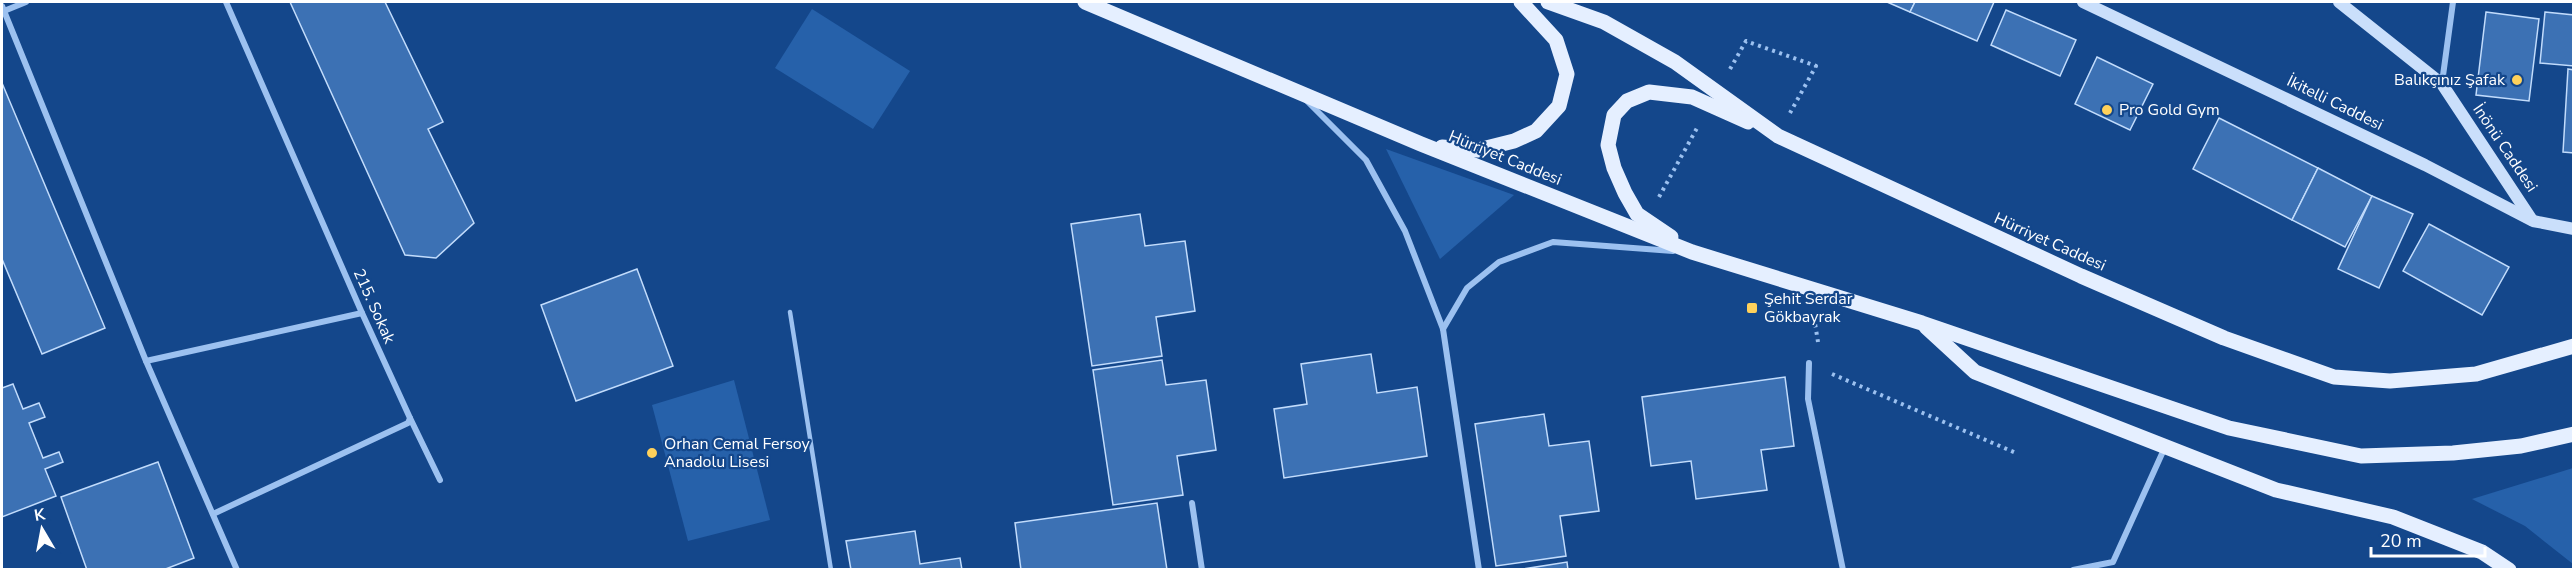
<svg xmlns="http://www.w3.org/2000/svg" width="2575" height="571" viewBox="0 0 2575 571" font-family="'Nunito Sans',sans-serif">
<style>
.green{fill:#2661aa}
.building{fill:#3c71b4;stroke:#c2dcfc;stroke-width:1.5}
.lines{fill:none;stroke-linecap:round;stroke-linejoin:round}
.path{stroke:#9cc1f0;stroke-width:4;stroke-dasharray:3 4.5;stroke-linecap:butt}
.lane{stroke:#9cc1f0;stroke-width:4.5}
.street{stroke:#9cc1f0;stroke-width:6}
.secondary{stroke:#cadffb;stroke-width:12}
.primary{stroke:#e5efff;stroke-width:15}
.poi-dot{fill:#ffd15b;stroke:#14478b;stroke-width:2}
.labels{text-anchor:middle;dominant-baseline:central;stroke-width:4.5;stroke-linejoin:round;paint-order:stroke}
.poi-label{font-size:16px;fill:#fff;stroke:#14478b;text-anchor:start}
.street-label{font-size:16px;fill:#fff;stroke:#14478b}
</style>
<rect width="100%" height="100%" fill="#14478b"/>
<g class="green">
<polygon points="812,9 910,71 873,129 775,68"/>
<polygon points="1386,149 1514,195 1440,259"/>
<polygon points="734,380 770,520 688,541 652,405"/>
<polygon points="2573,468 2573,564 2525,526 2472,499"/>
</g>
<g class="building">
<polygon points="290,2 385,2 443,122 428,129 474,223 436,258 405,255"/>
<polygon points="1887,2 1915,2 1910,12"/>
<polygon points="1915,2 1994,2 1977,41 1910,12"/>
<polygon points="2006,10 2076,40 2060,76 1991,45"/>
<polygon points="2486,12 2539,19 2529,101 2476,95"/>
<polygon points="2545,12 2574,15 2574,66 2540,63"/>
<polygon points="2097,57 2153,84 2130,130 2075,104"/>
<polygon points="2568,69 2574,70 2574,153 2563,152"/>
<polygon points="2,83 105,328 42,354 2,259"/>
<polygon points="2219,118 2318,168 2292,220 2193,169"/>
<polygon points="2318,168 2372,196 2345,247 2292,220"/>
<polygon points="2372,196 2413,214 2379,288 2338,269"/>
<polygon points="1140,214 1145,246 1185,241 1195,311 1156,317 1162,356 1092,366 1071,224"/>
<polygon points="2429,224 2509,267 2482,315 2403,271"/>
<polygon points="637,269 673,366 576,401 541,305"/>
<polygon points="1371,354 1377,393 1417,387 1427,456 1284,478 1274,409 1307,404 1301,364"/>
<polygon points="1162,360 1166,385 1206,380 1216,450 1177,456 1183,495 1113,505 1093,370"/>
<polygon points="1785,377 1794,446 1761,450 1767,490 1696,499 1691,461 1651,466 1642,397"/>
<polygon points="13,384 23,409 39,403 45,417 29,423 43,458 59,452 63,462 45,469 56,496 2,517 2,388"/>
<polygon points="1544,414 1549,446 1589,441 1599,511 1560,516 1566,556 1496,566 1475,424"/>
<polygon points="158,462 194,558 163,570 87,570 61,497"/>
<polygon points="1157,503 1167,570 1021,570 1015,523"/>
<polygon points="915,531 920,564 960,558 962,570 851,570 846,541"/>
<polygon points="1567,562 1568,570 1517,570"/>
</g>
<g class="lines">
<g class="path">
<polyline points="1730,69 1746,41 1816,66 1790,113"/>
<polyline points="1659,197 1697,128"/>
<polyline points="1814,317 1818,342"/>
<polyline points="1832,374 2016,453"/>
</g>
<polyline class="lane" points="790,312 831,570"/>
<g class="street">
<polyline points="2,6 146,361 237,570"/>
<polyline points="4,11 26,2"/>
<polyline points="2442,83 2453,2"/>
<polyline points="1307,101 1366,160 1405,231 1443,329 1479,570"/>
<polyline points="1443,329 1467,288 1499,262 1553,242 1673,251"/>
<polyline points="146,361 362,313"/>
<polyline points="1809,363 1808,399 1843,570"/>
<polyline points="410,418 440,480"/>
<polyline points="1192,503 1202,570"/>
<polyline points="213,514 408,423 410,418 362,313 226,2"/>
<polyline points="2073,570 2113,562 2165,447"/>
</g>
<g class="secondary">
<polyline points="2083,2 2425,165 2533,221 2574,229"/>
<polyline points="2339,2 2442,84 2532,220"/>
</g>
<g class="primary">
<polyline points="1085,2 1421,144 1692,252 1922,323 2229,428 2361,456 2453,453 2521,446 2574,434"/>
<polyline points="1548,2 1604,22 1675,62 1778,136 2081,276 2224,338 2334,377 2390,381 2476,374 2574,346"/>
<polyline points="1442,147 1478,150 1514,141 1536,131 1559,106 1567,74 1556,40 1521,2"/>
<polyline points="1671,237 1637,214 1625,193 1614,168 1608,145 1614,115 1627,101 1649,92 1692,97 1748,122"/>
<polyline points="1926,327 1975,372 2276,490 2393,517 2482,552 2509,570"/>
</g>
</g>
<g class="poi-dot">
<circle cx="2517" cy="80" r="6"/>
<circle cx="2107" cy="110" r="6"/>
<rect x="1746" y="302" width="12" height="12" rx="3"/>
<circle cx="652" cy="453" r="6"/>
</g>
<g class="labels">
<g class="poi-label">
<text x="2505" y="80" text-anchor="end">Balıkçınız Şafak</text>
<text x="2119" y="110">Pro Gold Gym</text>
<text x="1764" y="299">Şehit Serdar<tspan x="1764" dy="18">Gökbayrak</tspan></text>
<text x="664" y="444">Orhan Cemal Fersoy<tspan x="664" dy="18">Anadolu Lisesi</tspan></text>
</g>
<g class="street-label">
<text transform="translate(2335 103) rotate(26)">İkitelli Caddesi</text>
<text transform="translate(2505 148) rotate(56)">İnönü Caddesi</text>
<text transform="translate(1505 158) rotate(22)">Hürriyet Caddesi</text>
<text transform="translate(2050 242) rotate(24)">Hürriyet Caddesi</text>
<text transform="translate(374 306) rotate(66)">215. Sokak</text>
</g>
</g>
<rect width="2575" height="571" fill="none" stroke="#ffffff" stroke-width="6"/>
<g transform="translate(42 529) rotate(350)" stroke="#14478b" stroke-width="4.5" paint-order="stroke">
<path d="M0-4.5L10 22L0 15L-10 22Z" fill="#ffffff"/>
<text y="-9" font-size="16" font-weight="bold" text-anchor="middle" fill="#ffffff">K</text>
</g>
<path d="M2371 547v9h114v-9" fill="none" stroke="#ffffff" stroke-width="3"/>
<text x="2380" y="547" font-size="18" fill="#ffffff" stroke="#14478b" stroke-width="4.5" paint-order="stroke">20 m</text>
</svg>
